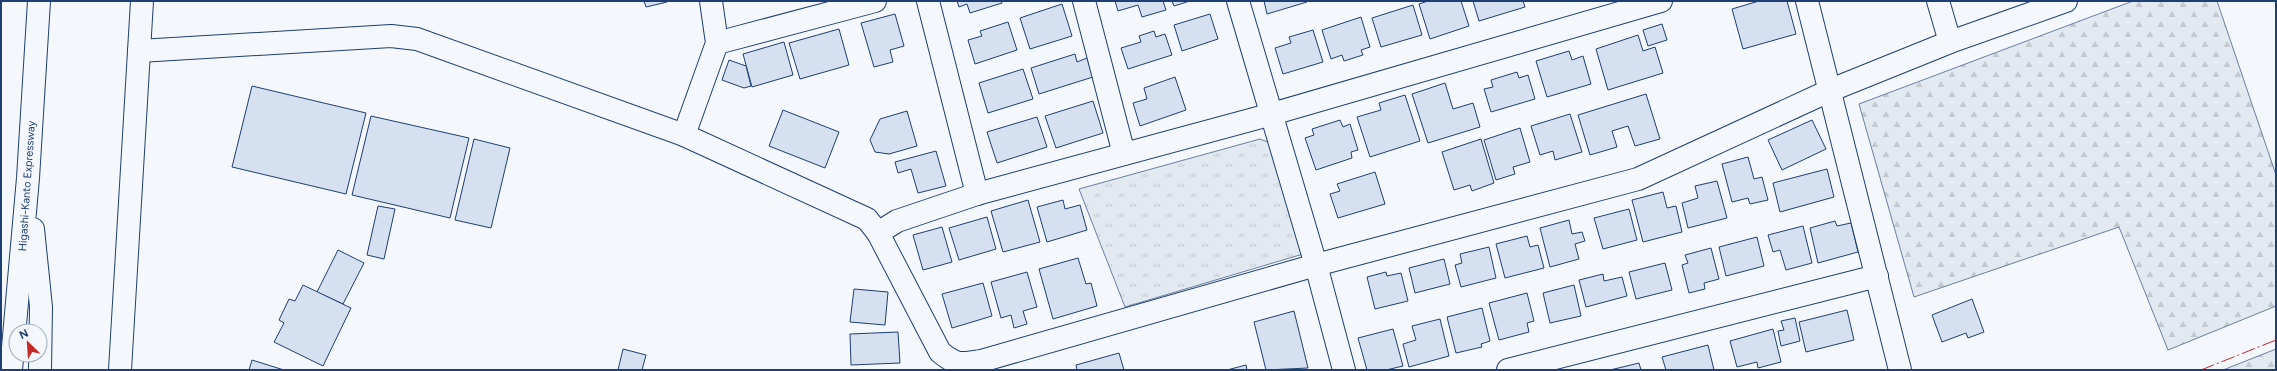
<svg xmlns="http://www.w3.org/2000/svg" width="2277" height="371" viewBox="0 0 2277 371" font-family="Figtree,sans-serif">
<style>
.forest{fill:url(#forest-firs);stroke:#687fa3}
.park{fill:url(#park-tufts);stroke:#687fa3}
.building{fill:#d5e0f0;stroke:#1d3f73}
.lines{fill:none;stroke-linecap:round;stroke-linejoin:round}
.minor-casing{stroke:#1d3f73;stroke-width:24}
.highway-casing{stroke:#1d3f73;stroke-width:24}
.minor{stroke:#f4f7fb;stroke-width:22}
.highway{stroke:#f4f7fb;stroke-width:22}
.power{stroke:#c62828;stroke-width:1;stroke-dasharray:14 3 2 3;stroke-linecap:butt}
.labels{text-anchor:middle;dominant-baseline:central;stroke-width:3;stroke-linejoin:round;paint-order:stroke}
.street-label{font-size:11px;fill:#1d3f73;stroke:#f4f7fb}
</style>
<defs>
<pattern id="forest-firs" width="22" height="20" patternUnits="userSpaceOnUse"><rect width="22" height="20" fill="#e3e9f0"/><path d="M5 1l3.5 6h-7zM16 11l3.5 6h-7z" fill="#c2c9d1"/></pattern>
<pattern id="park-tufts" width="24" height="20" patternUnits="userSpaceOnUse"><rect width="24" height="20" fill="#e3e9f0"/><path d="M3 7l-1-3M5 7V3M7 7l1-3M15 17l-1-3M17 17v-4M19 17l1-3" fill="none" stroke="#c2c9d1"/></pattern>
</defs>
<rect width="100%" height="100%" fill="#f4f7fb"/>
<g class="forest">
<polygon points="2133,1 2217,1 2276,175 2276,306 2168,350 2119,227 1914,297 1859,104"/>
<polygon points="2276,349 2276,370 2223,370"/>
</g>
<polygon class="park" points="1260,139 1270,143 1303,254 1125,307 1079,189"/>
<g class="building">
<polygon points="644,1 666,1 667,2 646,7"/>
<polygon points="957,1 1001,1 1002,3 970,13 967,4 959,7"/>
<polygon points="1115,1 1163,1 1166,10 1142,17 1138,5 1118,11"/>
<polygon points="1172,1 1190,1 1174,6"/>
<polygon points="1264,1 1307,1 1307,2 1267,14"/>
<polygon points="1428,1 1461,1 1469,26 1430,39 1419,4"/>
<polygon points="1473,1 1523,1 1525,7 1479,21"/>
<polygon points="1759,1 1787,1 1796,34 1743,49 1732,9"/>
<polygon points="1062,4 1072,36 1030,49 1020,18"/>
<polygon points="1413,5 1422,35 1381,47 1372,18"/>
<polygon points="895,14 904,46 890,50 893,62 874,67 861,23"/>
<polygon points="1210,14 1218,39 1182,51 1174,25"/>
<polygon points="1361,17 1370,47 1361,50 1363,55 1344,61 1342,55 1331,59 1322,30"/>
<polygon points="1008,22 1017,50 975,64 968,40 982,36 980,31"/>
<polygon points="1662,24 1667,40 1648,46 1643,30"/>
<polygon points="839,29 849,65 800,79 789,43"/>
<polygon points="1313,30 1323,62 1283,74 1275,48 1291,43 1289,37"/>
<polygon points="1154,31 1156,37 1165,34 1172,55 1128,69 1121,48 1141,42 1139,36"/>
<polygon points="1638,35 1643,51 1655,47 1663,73 1608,90 1596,49"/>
<polygon points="784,42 793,75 752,87 743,54"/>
<polygon points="1569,51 1572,60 1583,56 1591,84 1547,97 1536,61"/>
<polygon points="1075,54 1077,62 1087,58 1093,77 1039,94 1031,68"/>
<polygon points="729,60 746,66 751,86 744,88 722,80"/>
<polygon points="1023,69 1033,99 988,113 979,83"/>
<polygon points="1517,72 1519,78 1528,75 1535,99 1491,112 1484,89 1493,87 1491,80"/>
<polygon points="1175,77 1186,110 1140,126 1133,103 1147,99 1144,88"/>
<polygon points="1445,83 1453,109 1473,103 1480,127 1428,143 1412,94"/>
<polygon points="252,86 366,113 346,194 232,167"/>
<polygon points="1646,94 1660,139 1635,146 1628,126 1612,131 1617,147 1590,155 1578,115"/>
<polygon points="1405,95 1420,141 1370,157 1357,117 1381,110 1379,103"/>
<polygon points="1093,101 1103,133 1056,148 1045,116"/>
<polygon points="783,110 839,132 825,168 769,146"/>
<polygon points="907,111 917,146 889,154 875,152 870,140 880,119"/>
<polygon points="1570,114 1582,152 1555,160 1553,151 1540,155 1531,126"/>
<polygon points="371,116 469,138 450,218 352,195"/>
<polygon points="1037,117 1047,147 997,163 987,132"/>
<polygon points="1340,120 1343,127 1350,124 1358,150 1351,152 1352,158 1316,170 1305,138 1314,135 1312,129"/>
<polygon points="1812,120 1826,149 1782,170 1768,140"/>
<polygon points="1520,128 1530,162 1513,167 1515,174 1496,180 1484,140"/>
<polygon points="474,139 510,148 491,228 455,220"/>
<polygon points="1481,139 1494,183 1472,191 1470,185 1454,190 1442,152"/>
<polygon points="936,151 946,186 918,193 911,169 898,173 895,162"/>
<polygon points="1748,157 1754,179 1762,177 1768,200 1750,204 1748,198 1732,202 1722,164"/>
<polygon points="1827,169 1834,197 1780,212 1773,183"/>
<polygon points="1375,172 1385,204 1338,218 1330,194 1340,191 1337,184"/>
<polygon points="1717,181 1727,218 1688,228 1682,203 1698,198 1695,186"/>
<polygon points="1663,192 1667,208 1676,206 1682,232 1643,242 1632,200"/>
<polygon points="1028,200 1040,242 1003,252 991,211"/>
<polygon points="1063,200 1065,209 1080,205 1087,230 1047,242 1037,207"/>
<polygon points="378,206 395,209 384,259 367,255"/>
<polygon points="1629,209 1637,240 1603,249 1594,218"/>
<polygon points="987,217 996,249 959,260 949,228"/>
<polygon points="1569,220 1572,234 1582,232 1585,241 1575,244 1579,259 1550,267 1540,228"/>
<polygon points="1835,221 1837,226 1851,223 1858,252 1818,263 1810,228"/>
<polygon points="1803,226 1812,263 1786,270 1780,250 1773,252 1768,235"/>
<polygon points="942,227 952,262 923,270 913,235"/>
<polygon points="1527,236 1530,247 1538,245 1544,268 1505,278 1496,244"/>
<polygon points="1757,237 1764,266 1726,276 1719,247"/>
<polygon points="1489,247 1496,278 1461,287 1455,265 1462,263 1460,254"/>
<polygon points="1711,248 1719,279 1704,283 1705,289 1689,293 1682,265 1688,263 1685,255"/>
<polygon points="338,250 364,263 343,304 317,292"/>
<polygon points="1078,258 1086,284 1091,283 1097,306 1053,319 1039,269"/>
<polygon points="1444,259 1450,284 1415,293 1409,268"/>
<polygon points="1665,263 1672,290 1636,299 1629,272"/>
<polygon points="1027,272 1037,307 1023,311 1027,324 1014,328 1011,315 1001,318 991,282"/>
<polygon points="1386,272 1387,276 1401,273 1408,301 1375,309 1367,277"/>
<polygon points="1603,274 1604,281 1622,277 1627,296 1586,307 1579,280"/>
<polygon points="983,283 992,316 952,328 942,294"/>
<polygon points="303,285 351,308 323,366 274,342 284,323 279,320 289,299 295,301"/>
<polygon points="1574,285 1581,316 1550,323 1543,293"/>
<polygon points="854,289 888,292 885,325 850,322"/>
<polygon points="1527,293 1534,321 1527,323 1529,332 1499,340 1489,303"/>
<polygon points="1972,299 1984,332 1968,338 1966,333 1942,342 1932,315"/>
<polygon points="1482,308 1490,341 1481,344 1482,347 1456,353 1447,317"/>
<polygon points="1847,310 1854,340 1806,352 1799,322"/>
<polygon points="1294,311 1308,368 1266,370 1254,322"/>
<polygon points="1795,318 1800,341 1781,346 1778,331 1784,330 1781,321"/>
<polygon points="1440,319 1449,356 1409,367 1403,344 1416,340 1412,326"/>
<polygon points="1393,329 1403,366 1386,370 1367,370 1358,338"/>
<polygon points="1773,329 1781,362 1758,368 1757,362 1737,367 1730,341"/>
<polygon points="898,332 900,363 851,365 850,334"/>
<polygon points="1708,345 1714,370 1666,370 1662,357"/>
<polygon points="623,349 646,355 642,370 618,370"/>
<polygon points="1119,353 1124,370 1077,370 1076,365"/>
<polygon points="252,360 284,370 249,370"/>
<polygon points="1639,363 1641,370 1610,370"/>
<polygon points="1246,365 1247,370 1227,370"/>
</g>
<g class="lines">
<defs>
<g id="minor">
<polyline points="928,1 977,194"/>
<polyline points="1084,1 1124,154"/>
<polyline points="1238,1 1316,265 1344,370"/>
<polyline points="1807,1 1900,370"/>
<polyline points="1938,1 1950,42"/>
<polyline points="717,43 875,1"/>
<path d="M139,51l252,-15 26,3 267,96 183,84 11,14 62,119c17,14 21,12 41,9l335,-96 322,-86 193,-89 119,-48 116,-41"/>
<polyline points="684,135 717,43 711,1"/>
<polyline points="878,233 897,221 977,194 1272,114 1661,1"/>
<polyline points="120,370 142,1"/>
<polyline points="1508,370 1877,276"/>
</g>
<g id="highway">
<polyline points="33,229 41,307 40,370"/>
<polyline points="11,370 28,178 39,1"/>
</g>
</defs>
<use href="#minor" class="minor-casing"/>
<use href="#highway" class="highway-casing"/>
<use href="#minor" class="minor"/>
<use href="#highway" class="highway"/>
<polyline class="power" points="2201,370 2276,340"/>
</g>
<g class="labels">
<g class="street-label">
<text transform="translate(27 186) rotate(-86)">Higashi-Kanto Expressway</text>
</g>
</g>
<rect width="2277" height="371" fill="none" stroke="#1d3f73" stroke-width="4"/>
<g transform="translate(28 343) rotate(335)"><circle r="19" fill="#f4f7fb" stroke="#9eadc5"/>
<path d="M0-3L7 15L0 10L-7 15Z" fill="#c62828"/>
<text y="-6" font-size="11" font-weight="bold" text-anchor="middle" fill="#1d3f73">N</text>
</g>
</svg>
